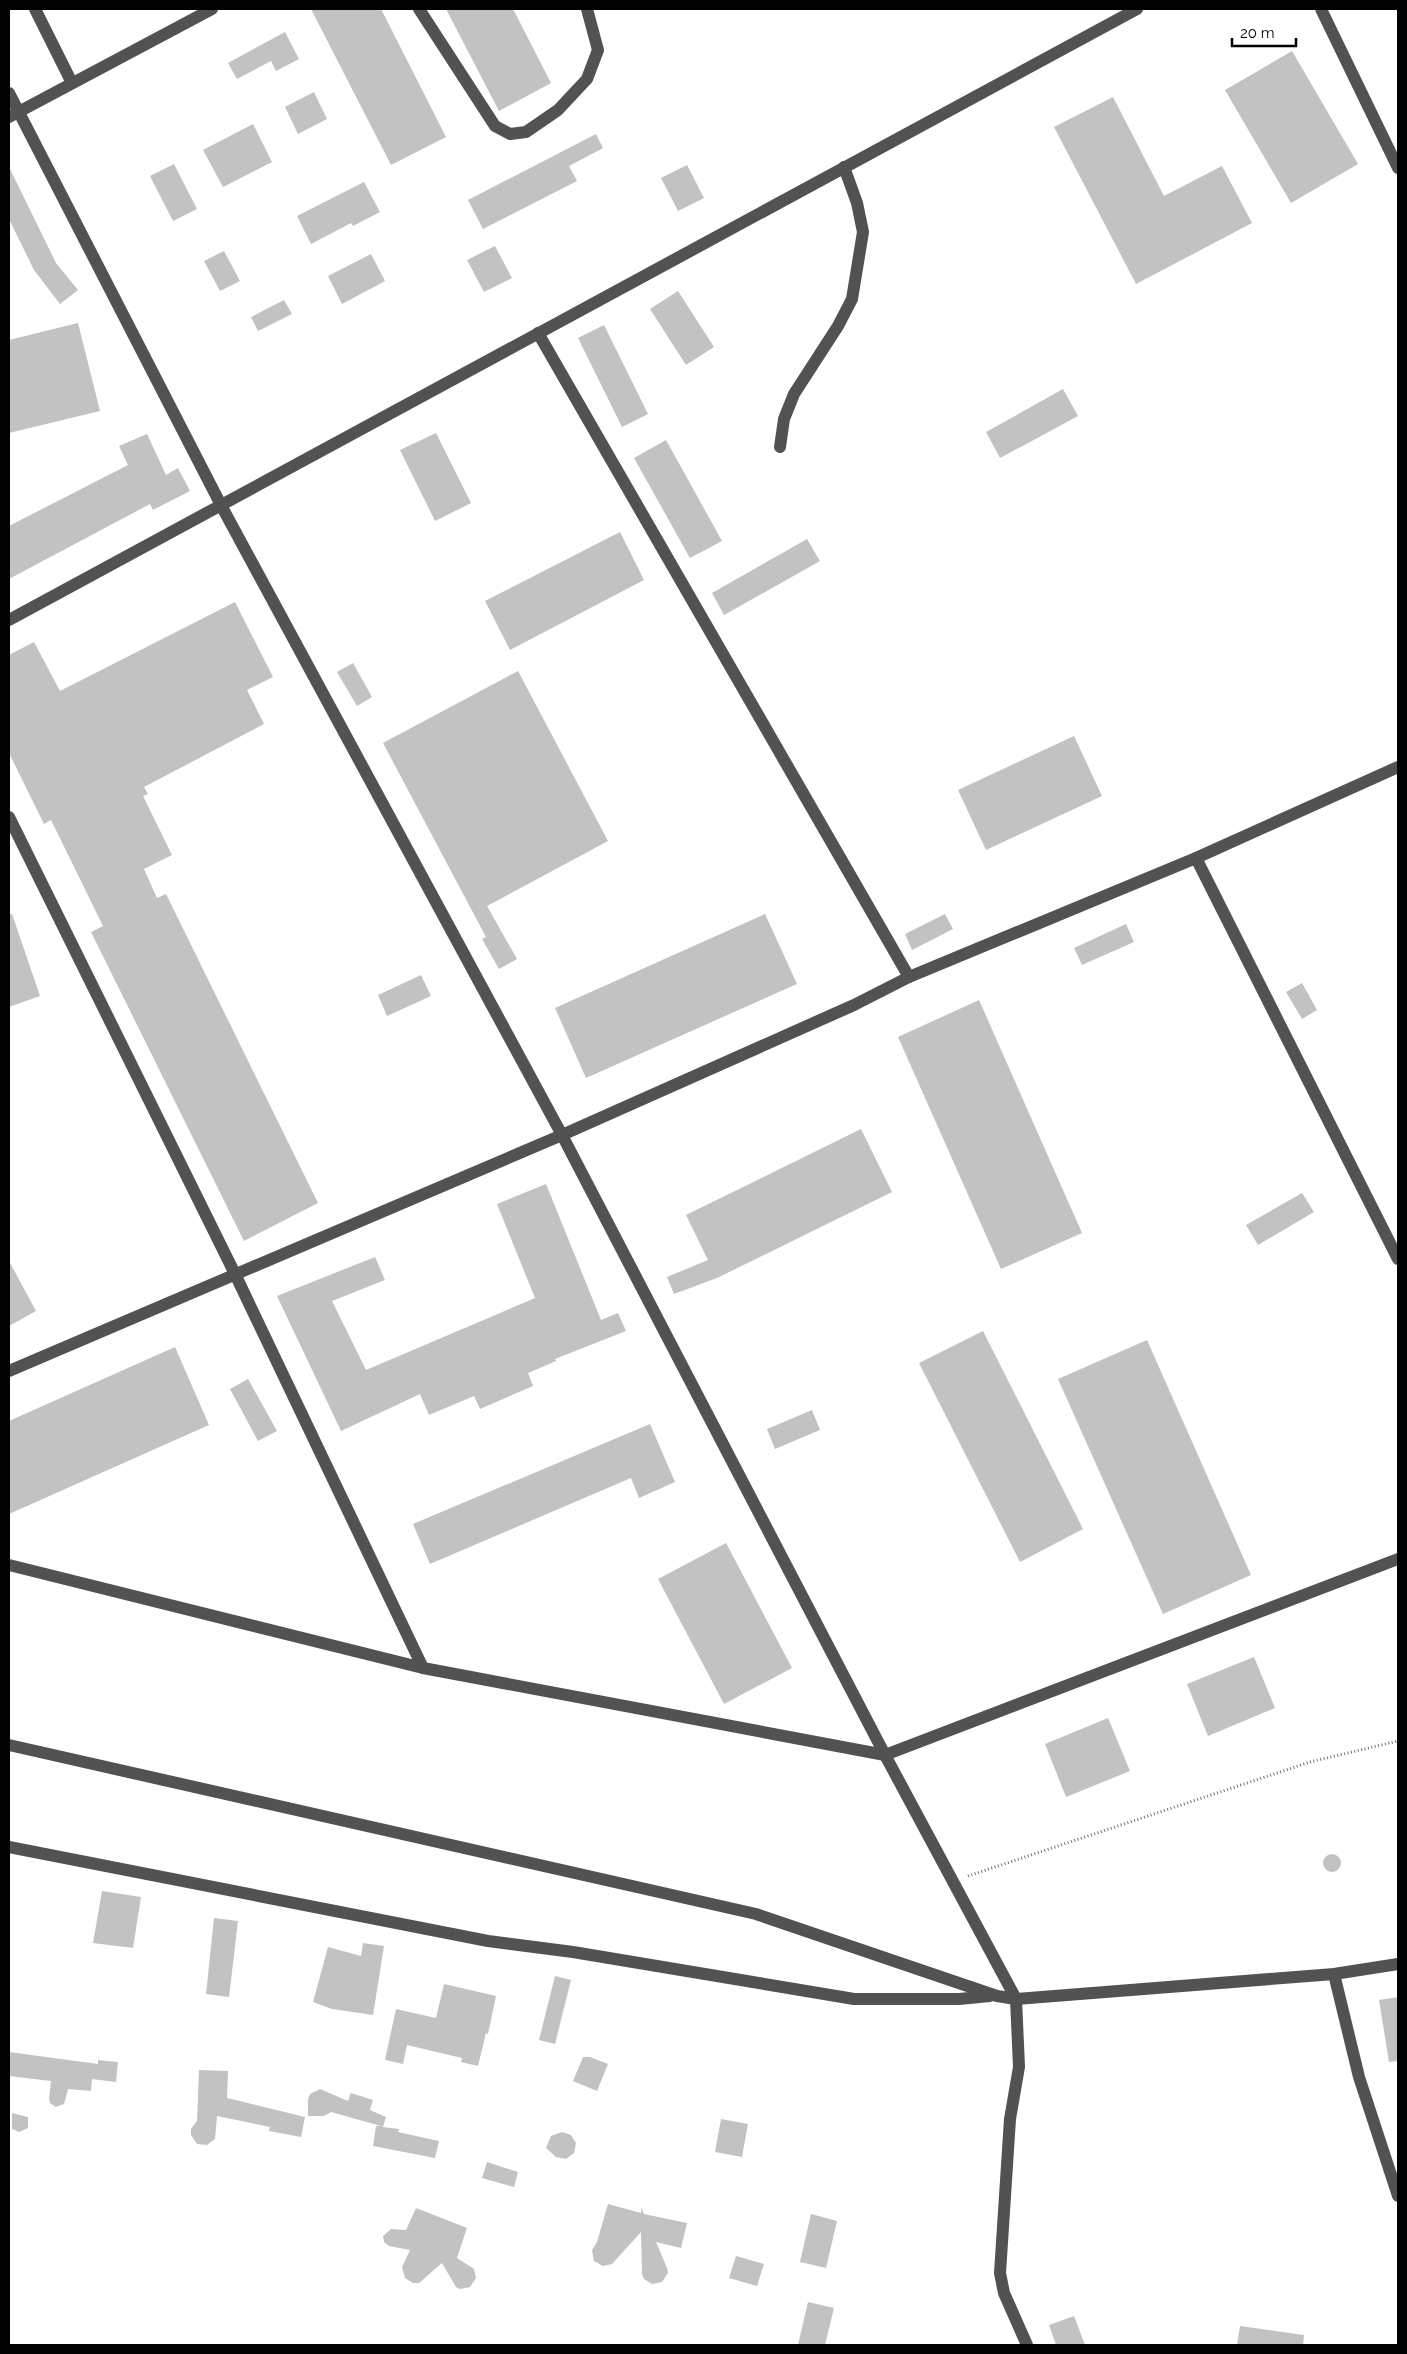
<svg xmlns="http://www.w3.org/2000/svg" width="1407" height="2354" viewBox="0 0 1407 2354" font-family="Raleway,sans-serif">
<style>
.building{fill:#c2c2c2}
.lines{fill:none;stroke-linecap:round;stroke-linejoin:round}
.path{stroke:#747474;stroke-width:3;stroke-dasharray:1 2.5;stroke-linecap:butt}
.minor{stroke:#525252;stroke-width:12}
</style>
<rect width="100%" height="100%" fill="#fff"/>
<g class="building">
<polygon points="311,9 381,9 446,137 391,165"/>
<polygon points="446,9 513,9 551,83 499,111"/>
<polygon points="285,32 299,59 276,71 271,61 237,79 228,63"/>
<polygon points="1292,51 1358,164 1291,203 1225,90"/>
<polygon points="314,92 327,119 298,134 285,107"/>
<polygon points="1113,97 1164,196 1222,166 1252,223 1136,284 1054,127"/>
<polygon points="253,124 272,162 223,187 203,150"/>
<polygon points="596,134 603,148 569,166 577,181 483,229 468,200"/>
<polygon points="174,164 197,209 173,221 150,176"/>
<polygon points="687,165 704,198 678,211 661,178"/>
<polygon points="9,167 56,263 78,290 60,304 34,270 9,219"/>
<polygon points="364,182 380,212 353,226 351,223 311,244 297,216"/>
<polygon points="495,246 512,278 484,292 467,260"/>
<polygon points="224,251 240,281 220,291 204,261"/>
<polygon points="371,254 385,281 342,304 328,276"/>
<polygon points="678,291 714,347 686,365 650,309"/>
<polygon points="284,300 292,314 258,331 251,317"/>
<polygon points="78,323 100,411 9,433 9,340"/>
<polygon points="604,325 648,414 622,427 578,338"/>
<polygon points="1063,389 1078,416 1000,458 986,432"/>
<polygon points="436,433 471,503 435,521 400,450"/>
<polygon points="147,434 166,475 178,468 190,491 153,510 150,504 9,579 9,526 128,465 119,446"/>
<polygon points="666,440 722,541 690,558 634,458"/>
<polygon points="620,532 644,580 510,650 485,601"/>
<polygon points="807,539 820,561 724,615 712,593"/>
<polygon points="235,602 273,677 247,690 264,724 144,787 148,794 143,796 172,855 144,869 157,898 166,894 318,1203 244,1241 91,932 103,926 51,820 44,824 9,753 9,655 34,642 60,691"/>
<polygon points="353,663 372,697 357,706 337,672"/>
<polygon points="518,671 608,841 487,906 517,959 499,969 482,939 486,937 383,743"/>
<polygon points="1074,736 1102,796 986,850 958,790"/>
<polygon points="9,914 12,914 40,996 9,1007"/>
<polygon points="765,914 797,984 586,1078 555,1008"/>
<polygon points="945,914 953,929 912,950 905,934"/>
<polygon points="1126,924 1134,942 1082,965 1074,948"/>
<polygon points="421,975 431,996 387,1016 378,995"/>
<polygon points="1302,983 1317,1010 1302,1019 1286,992"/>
<polygon points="979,1000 1082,1233 1001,1269 898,1037"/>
<polygon points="861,1129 892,1192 717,1278 674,1294 667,1277 708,1260 686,1215"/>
<polygon points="546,1184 601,1320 618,1313 626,1331 555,1359 556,1361 528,1373 533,1386 480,1409 474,1396 429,1415 420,1394 341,1431 277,1296 375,1257 385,1280 332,1301 366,1370 535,1298 497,1204"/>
<polygon points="1302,1193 1314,1212 1258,1245 1246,1225"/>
<polygon points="9,1261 36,1311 9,1326"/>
<polygon points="983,1331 1083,1529 1020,1562 919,1363"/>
<polygon points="1147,1340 1251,1575 1163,1614 1058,1379"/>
<polygon points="175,1347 209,1425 9,1514 9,1421"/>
<polygon points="248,1379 277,1431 258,1441 230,1389"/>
<polygon points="812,1410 820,1430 775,1449 767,1429"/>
<polygon points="650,1424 675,1482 639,1498 631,1478 430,1564 413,1524"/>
<polygon points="726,1543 792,1668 724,1704 658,1579"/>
<polygon points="1254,1657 1275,1708 1208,1736 1187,1684"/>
<polygon points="1108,1718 1130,1771 1066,1797 1045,1744"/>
<circle cx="1332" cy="1863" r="9"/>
<polygon points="102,1891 141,1897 133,1948 93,1943"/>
<polygon points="214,1918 238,1921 229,1997 206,1994"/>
<polygon points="363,1943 384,1946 373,2015 332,2009 313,2002 328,1947 361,1956"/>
<polygon points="555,1976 571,1980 555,2044 539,2040"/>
<polygon points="444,1984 496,1996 488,2034 486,2033 478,2066 461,2062 462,2058 407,2045 403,2064 385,2060 396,2009 436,2018"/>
<polygon points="1398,1997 1398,2061 1389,2062 1379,2000"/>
<polygon points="9,2052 98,2064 98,2060 118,2062 116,2082 92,2079 91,2091 68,2089 64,2104 56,2107 50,2103 49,2099 51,2081 9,2076"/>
<polygon points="583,2057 590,2057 608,2064 597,2091 573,2081"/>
<polygon points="199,2070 228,2071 227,2098 305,2117 301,2137 269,2131 270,2127 217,2116 215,2139 207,2145 197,2144 191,2135 191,2129 197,2121"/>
<polygon points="320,2089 348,2101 351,2093 373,2100 370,2110 386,2117 383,2127 399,2129 398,2132 439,2141 435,2158 373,2146 376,2126 381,2126 331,2112 324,2116 308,2116 308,2099 310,2094"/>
<polygon points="12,2113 28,2117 28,2128 19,2132 12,2129"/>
<polygon points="721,2119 748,2124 742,2157 715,2152"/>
<polygon points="562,2132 571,2135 576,2143 574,2153 566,2159 556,2157 546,2148 551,2136"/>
<polygon points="487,2162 518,2172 514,2187 482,2178"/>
<polygon points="608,2204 641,2213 641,2207 644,2214 687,2223 681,2248 656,2242 667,2268 668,2273 662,2282 652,2284 644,2279 642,2274 641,2232 612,2264 603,2266 594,2261 592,2250 597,2242"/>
<polygon points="416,2208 467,2228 457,2258 474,2269 476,2278 470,2287 460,2289 456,2287 442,2263 419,2283 413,2283 405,2278 402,2267 410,2250 389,2246 384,2242 383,2236 391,2229 406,2230"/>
<polygon points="811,2214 837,2221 826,2268 800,2262"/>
<polygon points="736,2256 764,2264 757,2286 729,2278"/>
<polygon points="808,2302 834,2308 825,2345 798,2345"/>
<polygon points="1074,2316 1085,2345 1056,2345 1049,2325"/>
<polygon points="1240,2326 1304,2335 1303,2345 1237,2345"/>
</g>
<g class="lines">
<polyline class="path" points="968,1876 1310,1762 1398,1741"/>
<g class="minor">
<polyline points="35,9 72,83"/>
<polyline points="419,9 495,126 510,134 526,132 558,110 587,79 598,50 587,9"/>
<polyline points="1321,9 1398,168"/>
<polyline points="9,93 222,507 562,1135 885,1755 1016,1999 1019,2067 1010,2119 1000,2273 1004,2293 1027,2345"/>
<polyline points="9,117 212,9"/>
<polyline points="538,333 909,977"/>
<polyline points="780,447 784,419 794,394 838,326 852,299 863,232 857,203 844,167"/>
<polyline points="9,620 1137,9"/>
<polyline points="9,817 235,1274 423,1668"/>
<polyline points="1196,858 1398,1259"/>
<polyline points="9,1371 562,1135 854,1005 909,977 1196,858 1398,767"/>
<polyline points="9,1565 423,1668 885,1755 1398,1559"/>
<polyline points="9,1745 756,1914 997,1996 1016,1999 1334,1974 1398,1964"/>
<polyline points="9,1847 488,1941 573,1952 854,1999 959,1999 990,1996"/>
<polyline points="1334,1974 1359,2077 1398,2196"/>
</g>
</g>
<rect width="1407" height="2354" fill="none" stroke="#000000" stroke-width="20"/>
<path d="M1232 38v8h64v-8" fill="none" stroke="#000000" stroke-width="2.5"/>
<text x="1240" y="38" font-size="15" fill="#000000" stroke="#ffffff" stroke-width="4" paint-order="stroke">20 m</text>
</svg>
